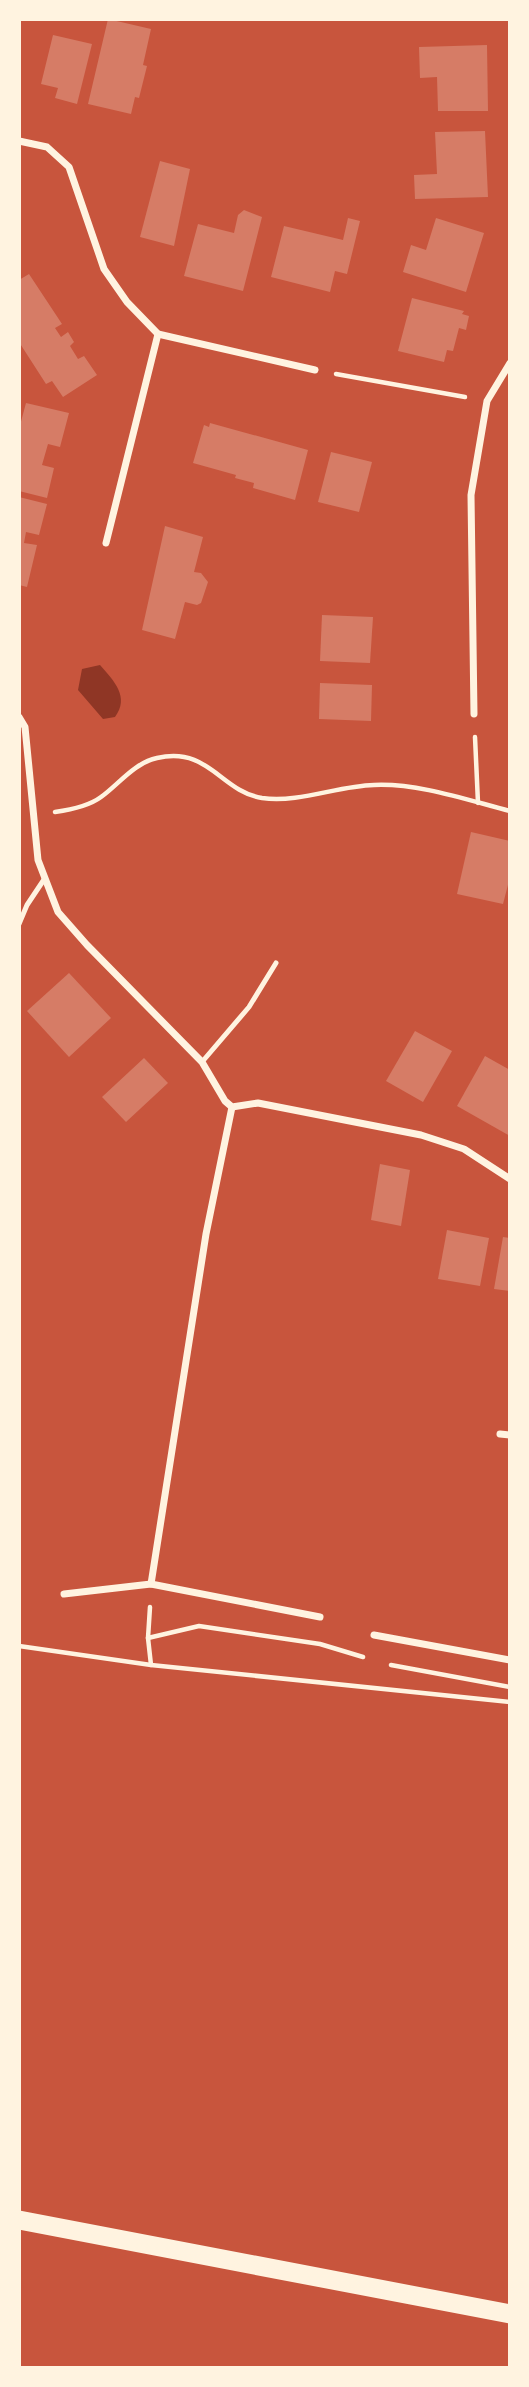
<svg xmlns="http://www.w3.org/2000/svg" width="529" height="2387" viewBox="0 0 529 2387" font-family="'Open Sans',sans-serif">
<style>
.water{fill:#8f3625}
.building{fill:#d67c66}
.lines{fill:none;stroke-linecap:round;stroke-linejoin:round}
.path{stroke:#fff3e0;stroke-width:4.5}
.service{stroke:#fff3e0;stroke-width:5}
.minor{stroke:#fff3e0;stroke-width:7}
.trunk{stroke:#fff3e0;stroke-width:19}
</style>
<rect width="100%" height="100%" fill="#c8553d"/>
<path class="water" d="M100,665c14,16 30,32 15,52l-12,2 -25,-29 4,-21z"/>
<g class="building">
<polygon points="108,19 151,29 143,65 147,66 139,98 135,97 131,114 88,104"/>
<polygon points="53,35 92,44 77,104 55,98 58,88 41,84"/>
<polygon points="487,45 488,111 438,111 437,77 420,78 419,47"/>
<polygon points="485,131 488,197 415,199 414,175 437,174 435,132"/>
<polygon points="160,161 190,169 174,246 140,237"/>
<polygon points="244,210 262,217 243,291 184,276 198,224 234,233 238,215"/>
<polygon points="348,218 360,221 347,274 335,271 330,292 271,277 284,226 343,240"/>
<polygon points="436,218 484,233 466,292 403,272 411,245 426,250"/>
<polygon points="29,274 62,324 55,328 61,337 68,332 74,342 70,346 78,359 84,356 97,375 63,397 52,381 46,384 19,342 19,280"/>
<polygon points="412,298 464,311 462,314 469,316 466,330 459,328 453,351 447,350 444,362 398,351"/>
<polygon points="26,403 69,413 60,447 48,444 42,465 54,468 47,498 19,491 19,429"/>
<polygon points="210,423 308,450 295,500 253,488 254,483 235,478 236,475 193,463 204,425 209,427"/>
<polygon points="331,452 372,462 359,512 318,502"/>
<polygon points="19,497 47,504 39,535 26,532 24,543 37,545 27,587 19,585"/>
<polygon points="165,526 203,537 194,572 201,573 208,582 201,603 197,605 185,602 175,639 142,630"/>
<polygon points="322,615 373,617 370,663 320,661"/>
<polygon points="320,683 372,685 371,721 319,719"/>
<polygon points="471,832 510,841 510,877 503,904 457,894"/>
<polygon points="69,973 111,1018 69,1057 27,1011"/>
<polygon points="415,1031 452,1051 423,1102 386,1081"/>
<polygon points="485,1056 510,1070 510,1136 457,1106"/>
<polygon points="144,1058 168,1083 126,1122 102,1097"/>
<polygon points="380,1164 410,1170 401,1226 371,1220"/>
<polygon points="447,1230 489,1238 480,1286 438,1279"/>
<polygon points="503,1237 510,1238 510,1291 494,1289"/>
</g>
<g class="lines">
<g class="path">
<polyline points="336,374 465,397"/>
<polyline points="475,737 478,803"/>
<path d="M55,812c14,-2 34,-6 46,-15 18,-13 33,-34 56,-39 52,-12 63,33 105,40 38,5 75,-12 112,-13 45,-2 93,15 136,26"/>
<polyline points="150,1607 148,1638 151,1665"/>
<polyline points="148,1638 199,1626 320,1644 363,1657"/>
<polyline points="19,1646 151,1665 510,1702"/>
<polyline points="391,1665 510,1687"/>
</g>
<g class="service">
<polyline points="19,924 27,905 45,878"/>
<polyline points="202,1062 249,1007 276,963"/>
</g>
<g class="minor">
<polyline points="19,141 47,147 69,167 104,269 127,302 158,334 315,370"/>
<polyline points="106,543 158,334"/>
<polyline points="474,714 471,495 487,401 510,363"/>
<polyline points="19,717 25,727 38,860 58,912 87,945 202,1062 225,1101 232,1107 258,1103 421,1135 464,1149 510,1179"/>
<polyline points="232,1107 206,1234 151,1584 320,1617"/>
<polyline points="500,1434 510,1435"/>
<polyline points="64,1594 151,1584"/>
<polyline points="374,1635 510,1660"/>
</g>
<polyline class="trunk" points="19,2220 510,2314"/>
</g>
<rect width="529" height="2387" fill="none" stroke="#fff3e0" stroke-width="42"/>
</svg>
